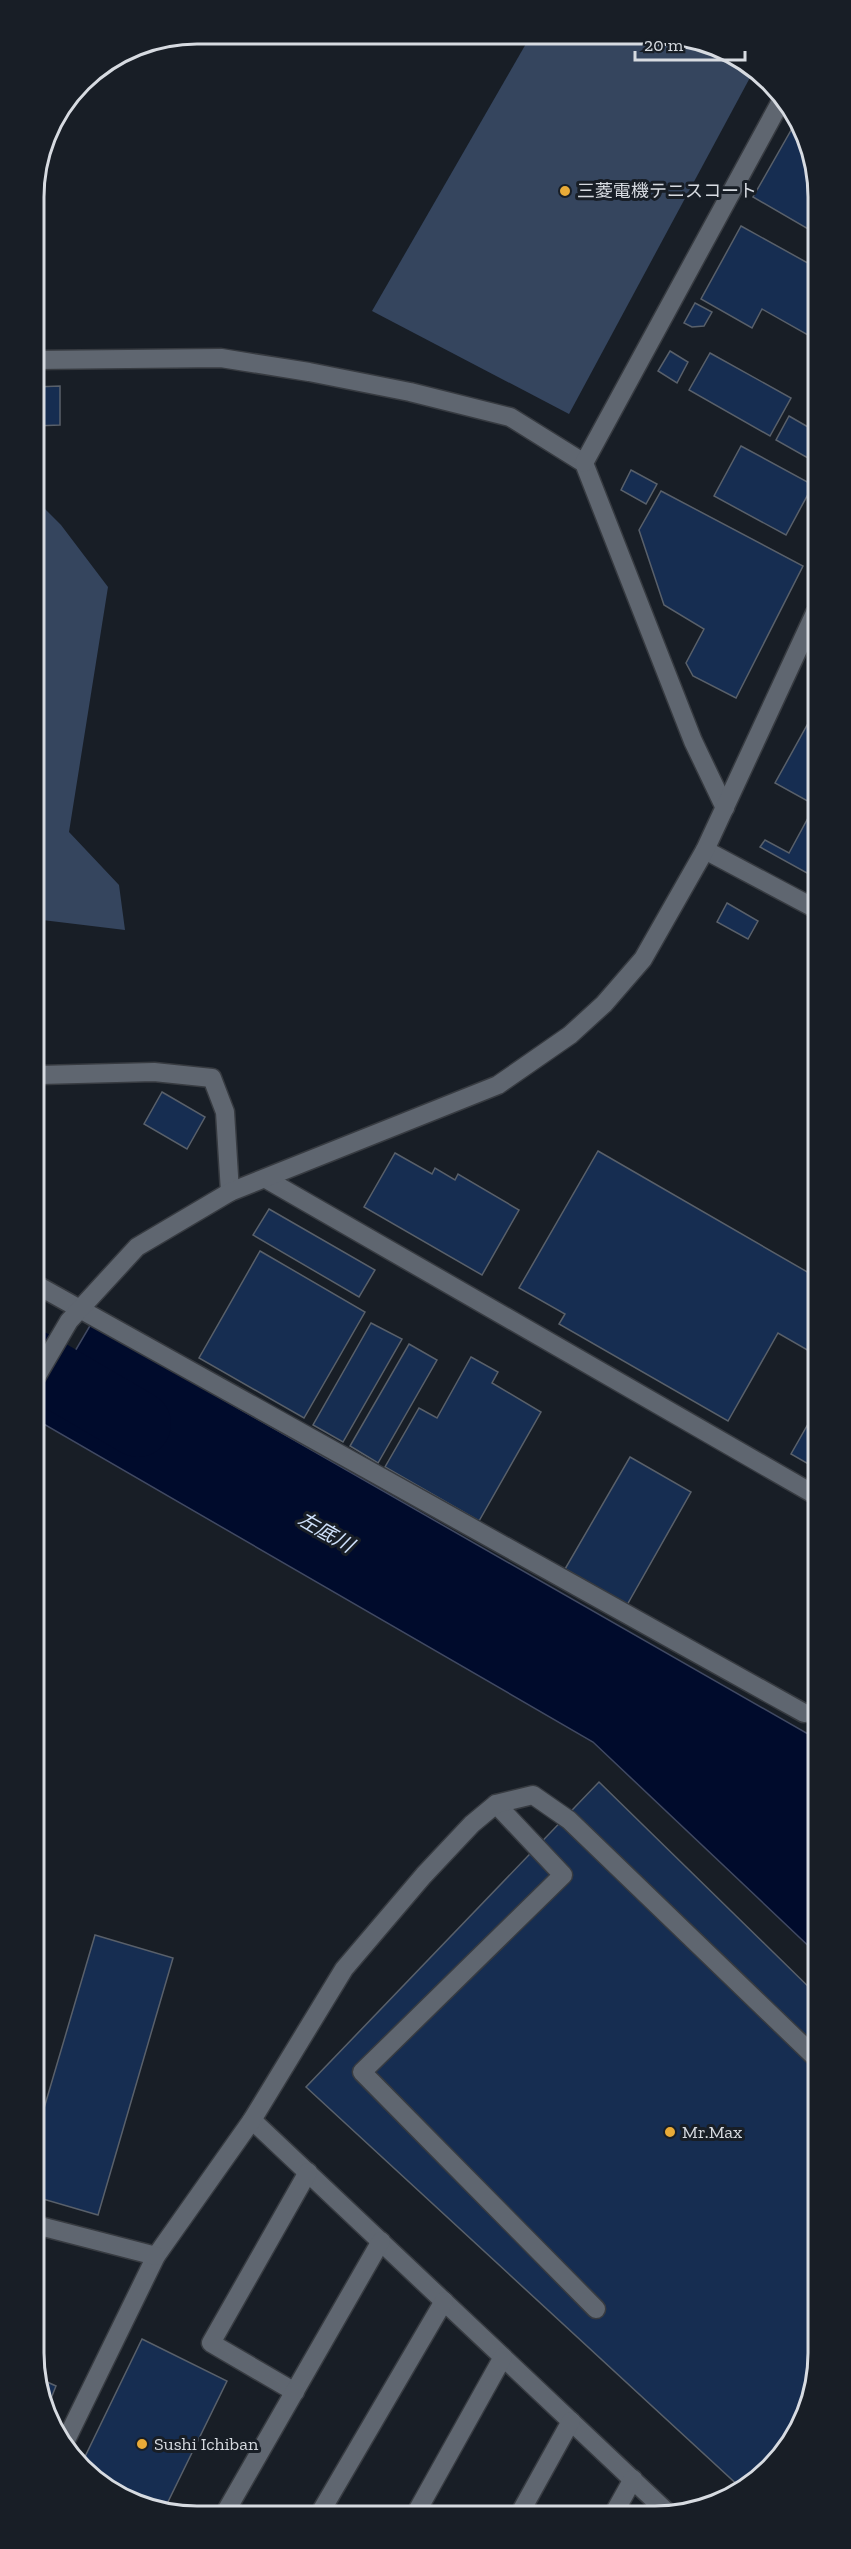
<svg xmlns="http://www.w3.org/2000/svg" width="851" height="2549" viewBox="0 0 851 2549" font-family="'Zilla Slab','Noto Sans JP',serif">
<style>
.green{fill:#35455e}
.water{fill:#000b2c;stroke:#404962;stroke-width:1.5}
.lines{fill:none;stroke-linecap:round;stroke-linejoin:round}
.river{stroke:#000b2c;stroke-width:66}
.building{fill:#162d51;stroke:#59606a;stroke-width:1.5}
.lane-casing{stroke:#373b41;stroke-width:21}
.street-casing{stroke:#373b41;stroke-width:21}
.lane{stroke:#5f6670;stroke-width:18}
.street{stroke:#5f6670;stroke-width:18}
.poi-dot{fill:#e9ab38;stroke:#181e26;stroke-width:2}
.labels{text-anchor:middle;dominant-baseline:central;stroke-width:6;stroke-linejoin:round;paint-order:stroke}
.poi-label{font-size:18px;fill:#d7dbe1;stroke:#181e26;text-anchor:start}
.water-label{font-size:20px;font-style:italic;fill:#d0e2fc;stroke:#181e26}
.rim{fill:none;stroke:#d7dbe1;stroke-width:3}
</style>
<rect width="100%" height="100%" fill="#181e26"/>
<g class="green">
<polygon points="531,35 687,36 753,72 569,414 372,311"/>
<polygon points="34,498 61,525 108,587 69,832 119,885 125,930 34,919"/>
</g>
<polygon class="water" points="91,1324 815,1738 817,1735 817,1954 593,1742 35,1419"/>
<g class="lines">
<polyline class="river" points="35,1364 138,1424"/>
</g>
<g class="building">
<polygon points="794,125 815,165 815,233 753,197"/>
<polygon points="741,226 815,267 815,339 762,309 752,328 701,299"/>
<polygon points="695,303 712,312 704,326 692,327 684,323"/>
<polygon points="670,351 688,362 677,383 658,371"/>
<polygon points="710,353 791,398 770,436 689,390"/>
<polygon points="60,386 60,425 34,426 34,387"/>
<polygon points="789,416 815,431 815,462 776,440"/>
<polygon points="741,446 813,485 786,535 714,496"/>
<polygon points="631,470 657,484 646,504 621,490"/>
<polygon points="661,491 803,566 736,698 693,676 686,663 704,629 664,605 639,530"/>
<polygon points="816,709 816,878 760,847 765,840 789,853 815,805 775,783"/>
<polygon points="727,903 758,921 748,939 717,922"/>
<polygon points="162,1092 205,1117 187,1149 144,1124"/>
<polygon points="598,1151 816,1277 816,1355 778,1333 728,1421 559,1324 565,1314 519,1288"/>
<polygon points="395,1153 432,1174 435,1168 455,1180 458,1174 519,1210 482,1275 364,1207"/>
<polygon points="269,1209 375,1270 359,1297 253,1235"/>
<polygon points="260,1251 365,1312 304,1418 199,1358"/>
<polygon points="371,1323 402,1339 343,1442 313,1425"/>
<polygon points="409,1344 437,1360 378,1463 350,1446"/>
<polygon points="471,1357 498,1372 492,1383 541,1412 479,1521 385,1467 419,1408 437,1418"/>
<polygon points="816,1410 817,1469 791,1454"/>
<polygon points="630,1457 691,1492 627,1605 565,1569"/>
<polygon points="599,1782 817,1995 818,2363 805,2416 777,2461 742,2489 306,2087"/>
<polygon points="95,1935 173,1958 98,2215 36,2197 36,2113 42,2115"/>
<polygon points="142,2339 227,2381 163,2512 80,2467"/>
<polygon points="36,2377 56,2386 48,2406 36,2384"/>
</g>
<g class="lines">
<defs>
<g id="lane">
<polyline points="496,1804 563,1875 362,2072 596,2309"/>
<polyline points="252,2120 668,2513"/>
<polyline points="295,2392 211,2343 308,2172"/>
<polyline points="66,2440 156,2256 252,2120 344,1969 424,1875 472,1824 496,1804 533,1795 569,1820 817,2059"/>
<polyline points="225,2513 381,2241"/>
<polyline points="320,2513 444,2301"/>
<polyline points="416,2513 503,2357"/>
<polyline points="520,2513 571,2421"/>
<polyline points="614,2513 633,2479"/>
</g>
<g id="street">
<polyline points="34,360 221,358 309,372 410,392 510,417 584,463 693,741 725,808"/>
<polyline points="584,463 781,101"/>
<polyline points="705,850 816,909"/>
<polyline points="34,1073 40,1075 154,1072 212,1078 225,1112 230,1192"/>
<polyline points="266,1179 817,1496"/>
<polyline points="35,1284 804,1713"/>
<polyline points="35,1379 69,1321 137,1247 230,1192 498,1085 570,1035 604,1004 643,959 705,850 815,613"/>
<polyline points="36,2225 156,2256"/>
</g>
</defs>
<use href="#lane" class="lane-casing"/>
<use href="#street" class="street-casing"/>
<use href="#lane" class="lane"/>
<use href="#street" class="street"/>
</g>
<g class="poi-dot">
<circle cx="565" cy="191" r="6"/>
<circle cx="670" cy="2132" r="6"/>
<circle cx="142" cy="2444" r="6"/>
</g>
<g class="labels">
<g class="poi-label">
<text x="577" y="191">三菱電機テニスコート</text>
<text x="682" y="2132">Mr.Max</text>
<text x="154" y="2444">Sushi Ichiban</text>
</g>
<g class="water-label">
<text transform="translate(326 1532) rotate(30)">左底川</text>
</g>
</g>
<path d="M0 0H851V2549H0ZM197 44H655A153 153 0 0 1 808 197V2353A153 153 0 0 1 655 2506H197A153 153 0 0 1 44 2353V197A153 153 0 0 1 197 44Z" fill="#181e26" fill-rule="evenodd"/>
<path class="rim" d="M197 44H655A153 153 0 0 1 808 197V2353A153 153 0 0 1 655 2506H197A153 153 0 0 1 44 2353V197A153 153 0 0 1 197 44Z"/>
<path d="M635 51v9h110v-9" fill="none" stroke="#d7dbe1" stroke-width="3"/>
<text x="644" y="51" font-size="18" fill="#d7dbe1" stroke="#181e26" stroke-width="4.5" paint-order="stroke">20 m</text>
</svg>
